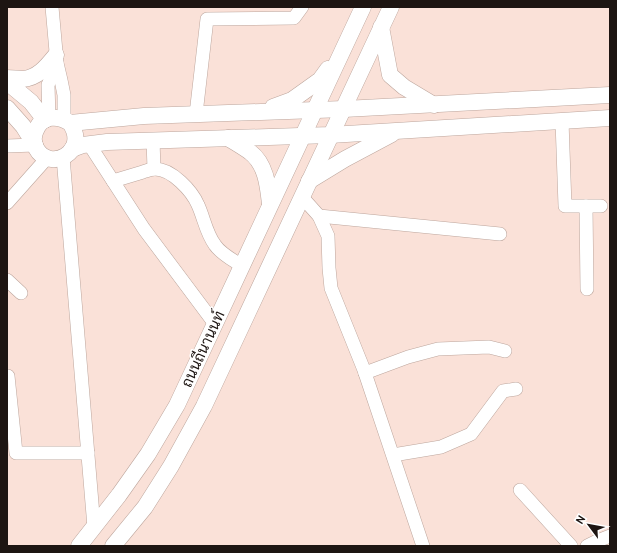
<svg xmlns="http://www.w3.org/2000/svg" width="617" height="553" viewBox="0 0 617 553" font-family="Cabin,Sarabun,sans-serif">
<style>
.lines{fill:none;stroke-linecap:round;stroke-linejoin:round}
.minor-casing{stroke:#bda69d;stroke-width:14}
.major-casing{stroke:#bda69d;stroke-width:17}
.minor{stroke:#fff;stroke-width:13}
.major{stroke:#fff;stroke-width:16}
.labels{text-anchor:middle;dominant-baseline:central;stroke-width:3;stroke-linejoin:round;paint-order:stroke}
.street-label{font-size:15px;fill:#1d1512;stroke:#fff}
</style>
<rect width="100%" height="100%" fill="#fae1d8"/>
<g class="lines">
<defs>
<g id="minor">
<polyline points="52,7 57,63 61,80 64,95 64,119"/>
<polyline points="196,114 207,19 294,18 302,7"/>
<polyline points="49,118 48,85 57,63"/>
<polyline points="562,121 565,206 601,206"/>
<polyline points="153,140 154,169"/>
<polyline points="89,144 144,229 215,324"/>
<polyline points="7,146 35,145"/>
<polyline points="63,157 94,527"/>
<path d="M113,181c10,-3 20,-6 30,-9 3,-1 8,-3 12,-3 17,0 37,22 43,36 6,13 8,28 17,40 6,9 18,15 27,21"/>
<polyline points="302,197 319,216 328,236 329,268 331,288 364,370 423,546"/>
<polyline points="7,203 47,158"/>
<polyline points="586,206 587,289"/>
<polyline points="319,216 500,234"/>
<polyline points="7,280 21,293"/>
<polyline points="365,373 408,357 438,349 489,347 505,351"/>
<polyline points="7,376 8,376 16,453 88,453"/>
<polyline points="393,455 441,447 471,434 503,391 516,389"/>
<polyline points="520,490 571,546"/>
<polyline points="587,546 595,542 610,536"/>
</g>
<g id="major">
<polyline points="381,27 390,75 404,87 434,105"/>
<path d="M7,78c5,0 11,1 16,1 15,-1 24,-13 33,-24"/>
<polyline points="7,82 31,102 45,120"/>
<polyline points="273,107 292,100 320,80 328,69"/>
<polyline points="7,108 23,126 35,145"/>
<path d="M70,123c20,29 -21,50 -34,25 -3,-6 -3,-12 0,-18 6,-15 22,-15 34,-7l74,-7 200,-7 266,-14"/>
<path d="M228,138c8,5 15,9 22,14 16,12 18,34 20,52"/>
<polyline points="72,149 83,145 107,142 330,135 610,118"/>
<polyline points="309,181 345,159 392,134"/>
<polyline points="79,546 119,495 148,454 177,405 363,7"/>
<polyline points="113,546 145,507 171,466 204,406 391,7"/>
</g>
</defs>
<use href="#minor" class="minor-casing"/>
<use href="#major" class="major-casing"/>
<use href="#minor" class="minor"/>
<use href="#major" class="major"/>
</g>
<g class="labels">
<g class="street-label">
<text transform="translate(203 349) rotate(-65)">ถนนถีนานนท์</text>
</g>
</g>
<rect width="617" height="553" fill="none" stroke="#1d1512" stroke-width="16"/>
<g transform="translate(589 525) rotate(302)" stroke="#ffffff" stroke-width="3" paint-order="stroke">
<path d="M0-3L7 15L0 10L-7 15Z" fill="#1d1512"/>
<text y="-6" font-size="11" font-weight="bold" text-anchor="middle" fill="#1d1512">N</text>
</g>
</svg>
